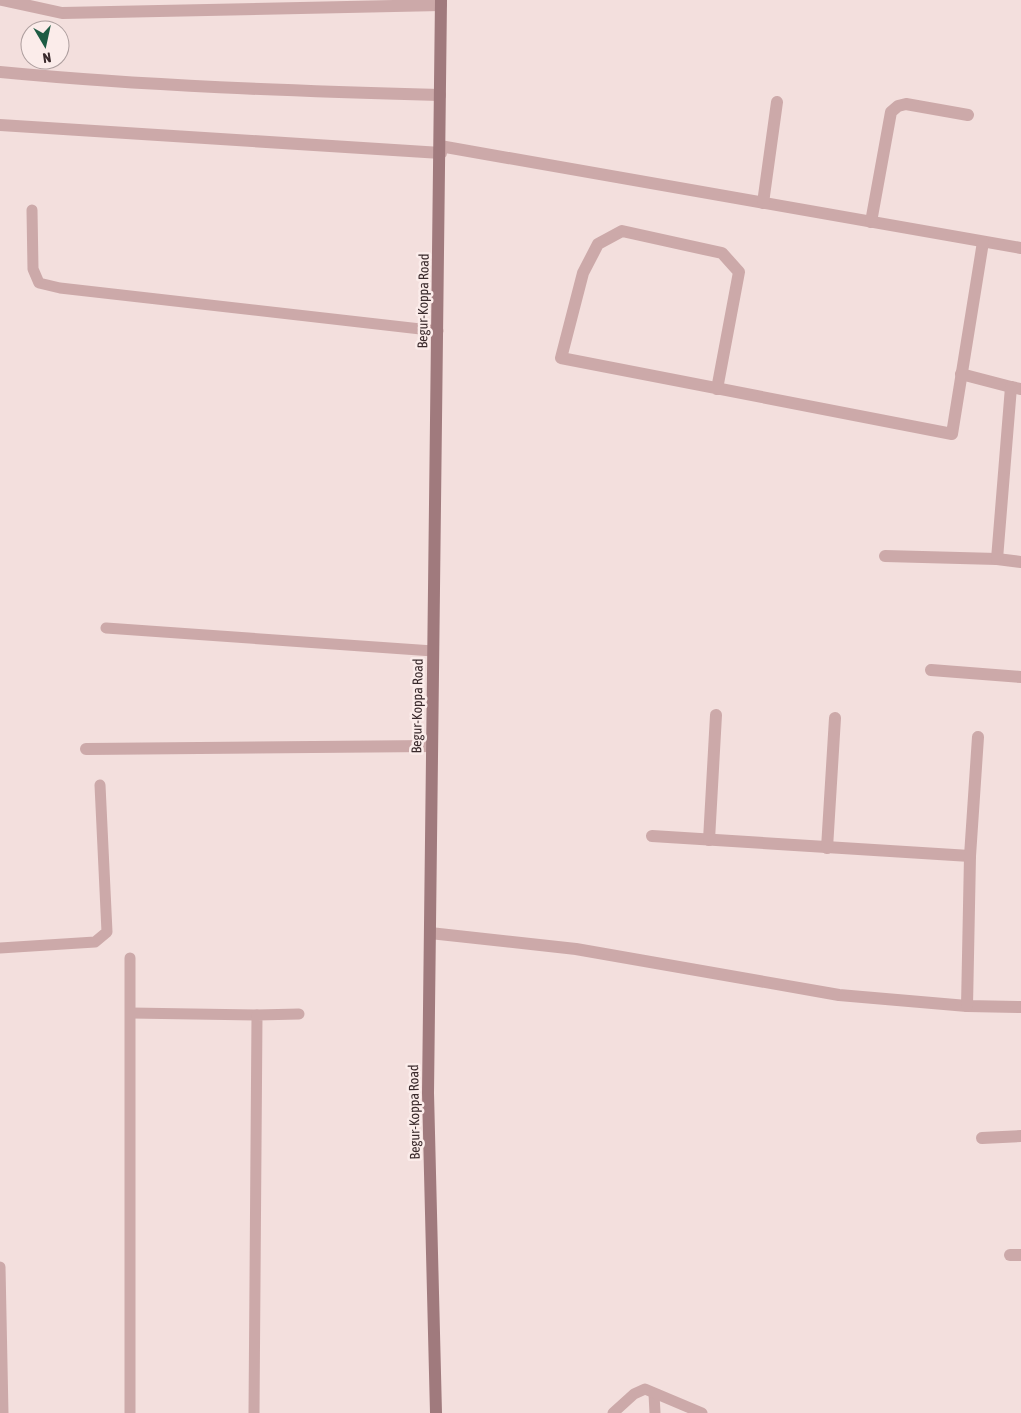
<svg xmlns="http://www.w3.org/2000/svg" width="1021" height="1413" viewBox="0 0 1021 1413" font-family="'Asap Condensed',sans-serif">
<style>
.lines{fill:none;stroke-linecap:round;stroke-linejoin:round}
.service{stroke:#cca9a9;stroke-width:11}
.minor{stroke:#cca9a9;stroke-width:12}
.secondary{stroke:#a07a7d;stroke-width:12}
.labels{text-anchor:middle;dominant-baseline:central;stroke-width:5;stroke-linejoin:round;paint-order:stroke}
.street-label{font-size:14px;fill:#39292b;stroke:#fbecea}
</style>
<rect width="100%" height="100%" fill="#f3dfdd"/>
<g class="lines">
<g class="service">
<polyline points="32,210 33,269 39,283 60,288 438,331"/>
<polyline points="106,628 433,651"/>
<polyline points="0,948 95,942 107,932 100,785"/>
<polyline points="131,1013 257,1015"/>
<polyline points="0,1267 3,1413"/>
<polyline points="654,1394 655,1413"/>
<polyline points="130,1413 130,958"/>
<polyline points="254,1413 257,1015 299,1014"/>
<polyline points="613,1413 634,1394 645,1389 702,1413"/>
</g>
<g class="minor">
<polyline points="2,0 62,13 441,5"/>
<path d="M0,72c146,14 293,19 440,23"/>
<polyline points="0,125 441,153"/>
<polyline points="440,146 1021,248"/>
<polyline points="763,203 777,102"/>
<polyline points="871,222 891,112 898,106 906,104 968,115"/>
<polyline points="961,374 1011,387"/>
<polyline points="717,389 739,272 722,253 622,231 598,244 583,273 561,358 952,434 983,242"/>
<polyline points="885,556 997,559 1021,562"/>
<polyline points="997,559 1011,387 1021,389"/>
<polyline points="931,670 1021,677"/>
<polyline points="86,749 431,746"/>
<polyline points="652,836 970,856"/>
<polyline points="709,840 716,715"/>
<polyline points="827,848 835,718"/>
<polyline points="430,933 576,949 839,995 967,1006 1021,1007"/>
<polyline points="967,1006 970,856 978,737"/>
<polyline points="982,1138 1021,1136"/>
<polyline points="1010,1255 1021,1255"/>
</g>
<polyline class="secondary" points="436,1413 428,1093 441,0"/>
</g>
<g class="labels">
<g class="street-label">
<text transform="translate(423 301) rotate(-89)">Begur-Koppa Road</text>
<text transform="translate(417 706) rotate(-89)">Begur-Koppa Road</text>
<text transform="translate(414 1112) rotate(-91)">Begur-Koppa Road</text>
</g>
</g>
<g transform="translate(45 45) rotate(171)"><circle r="24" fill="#fbecea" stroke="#ad9e9e"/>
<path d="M0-4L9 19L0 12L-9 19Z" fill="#1d5c44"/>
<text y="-8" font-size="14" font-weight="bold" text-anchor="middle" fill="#39292b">N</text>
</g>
</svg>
